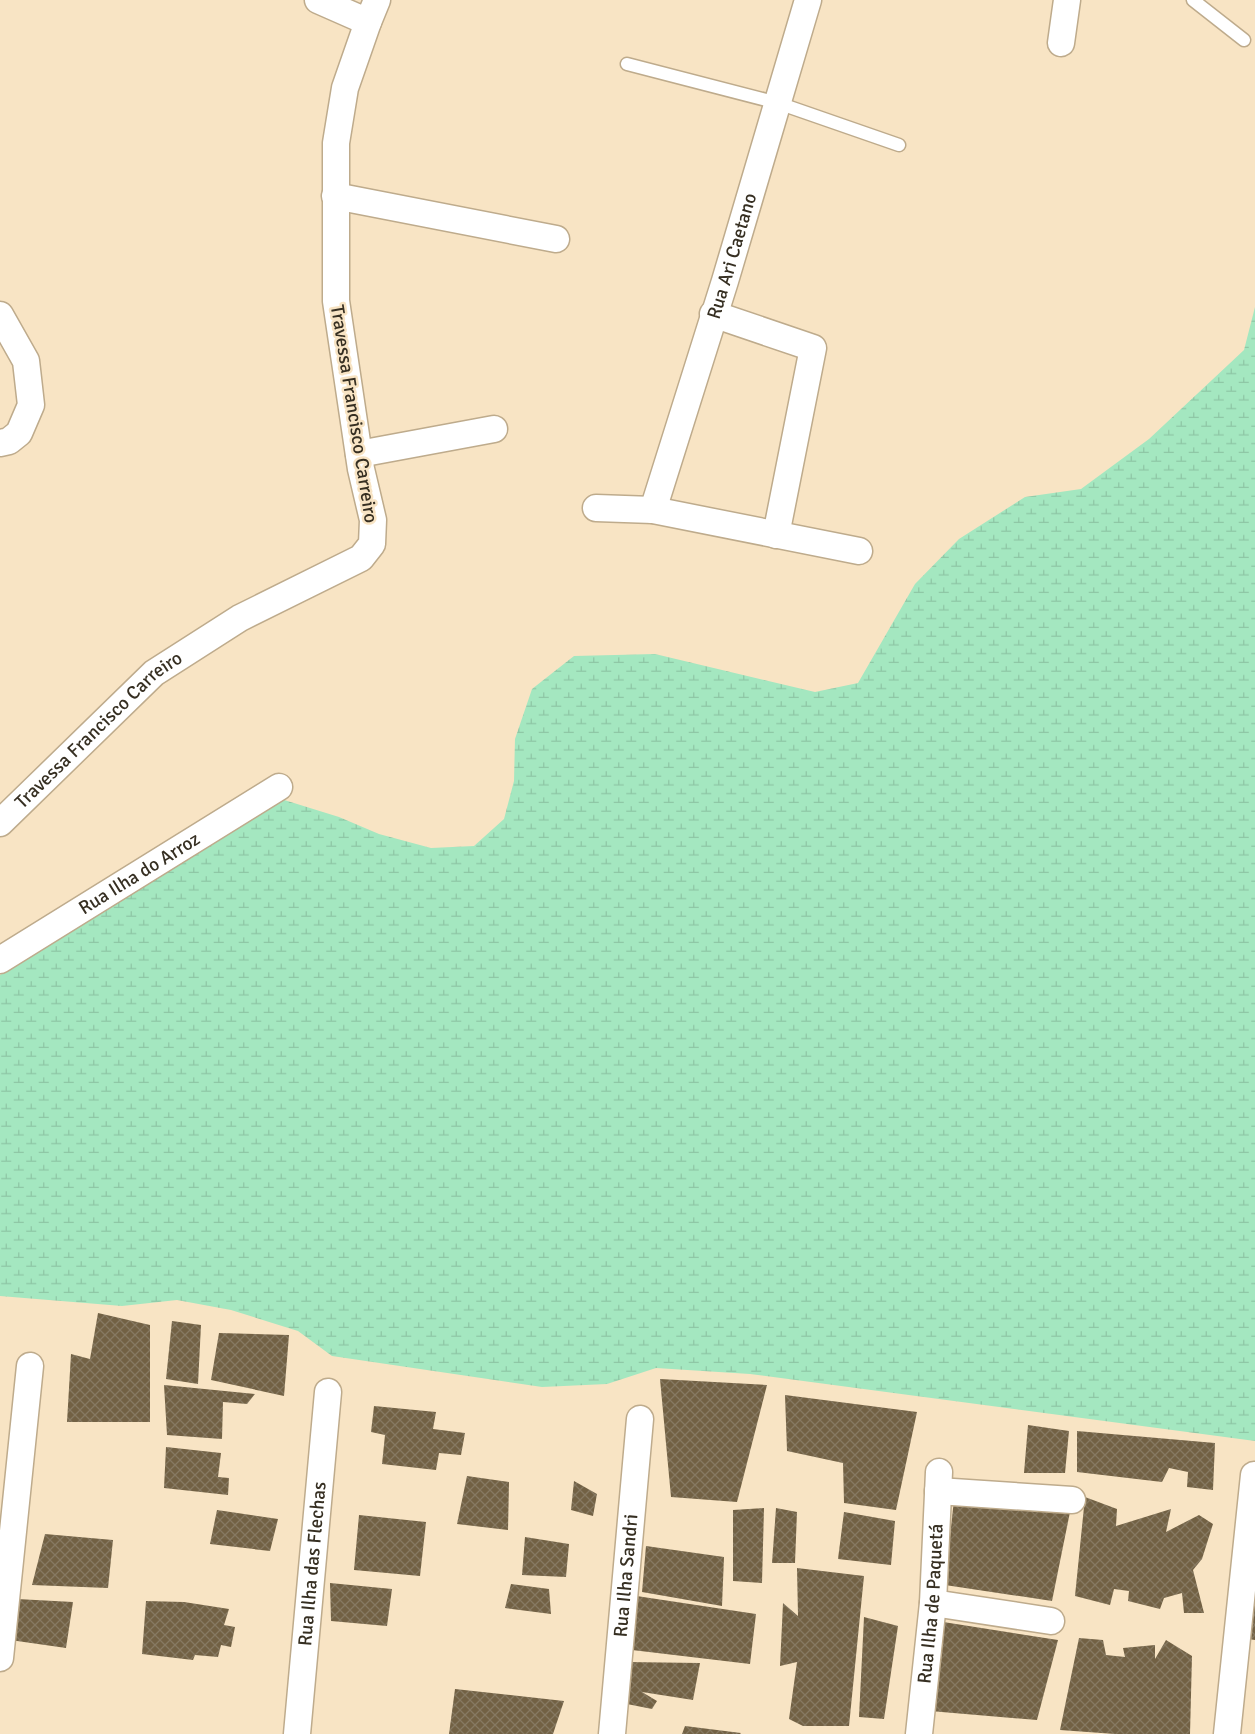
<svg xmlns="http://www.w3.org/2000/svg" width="1255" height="1734" viewBox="0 0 1255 1734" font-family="Signika,sans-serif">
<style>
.wetland{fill:url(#wetland-marsh)}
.building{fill:url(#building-cross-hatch)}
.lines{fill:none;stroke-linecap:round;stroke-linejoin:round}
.lane-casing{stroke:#beab8c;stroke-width:15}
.street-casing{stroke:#beab8c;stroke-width:29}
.lane{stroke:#fff;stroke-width:12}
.street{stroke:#fff;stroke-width:26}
.labels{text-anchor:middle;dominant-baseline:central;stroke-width:5;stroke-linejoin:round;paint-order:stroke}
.street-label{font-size:19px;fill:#362f22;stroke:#f8e4c4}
</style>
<defs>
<pattern id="wetland-marsh" width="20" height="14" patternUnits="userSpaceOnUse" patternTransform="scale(1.25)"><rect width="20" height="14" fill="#a4e7c0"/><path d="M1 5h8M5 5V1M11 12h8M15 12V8" fill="none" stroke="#8ec6a5"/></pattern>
<pattern id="building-cross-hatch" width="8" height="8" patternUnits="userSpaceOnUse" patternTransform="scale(1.25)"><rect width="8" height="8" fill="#726144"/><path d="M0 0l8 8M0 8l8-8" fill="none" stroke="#867962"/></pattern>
</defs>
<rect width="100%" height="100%" fill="#f8e4c4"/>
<polygon class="wetland" points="1255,307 1255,1441 750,1374 656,1368 607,1384 542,1387 332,1356 298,1331 231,1310 177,1300 122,1306 0,1296 0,975 211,845 281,799 339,817 379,834 431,848 474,846 504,819 514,781 515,739 532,689 574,656 655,654 815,692 858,683 915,584 959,539 1025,497 1081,489 1149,439 1244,350"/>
<g class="building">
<polygon points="98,1313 150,1325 150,1422 67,1422 71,1354 90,1359"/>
<polygon points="172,1321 201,1325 198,1384 166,1379"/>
<polygon points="219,1333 289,1335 284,1396 211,1380"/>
<polygon points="660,1379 767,1385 737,1502 671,1497"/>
<polygon points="164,1385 255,1394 247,1404 223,1402 222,1439 167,1435"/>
<polygon points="785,1395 917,1412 896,1510 844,1503 843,1463 787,1451"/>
<polygon points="374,1406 436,1412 433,1429 465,1433 461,1455 439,1453 436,1470 382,1464 385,1435 371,1432"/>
<polygon points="1028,1425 1069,1431 1065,1473 1024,1473"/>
<polygon points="1077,1431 1215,1443 1213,1490 1187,1487 1188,1472 1169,1468 1162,1482 1077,1472"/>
<polygon points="166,1447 221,1453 218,1477 229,1478 228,1495 164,1488"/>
<polygon points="467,1476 509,1482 508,1530 457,1524"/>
<polygon points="574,1481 597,1494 593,1516 571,1510"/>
<polygon points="1085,1497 1117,1509 1116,1526 1171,1509 1166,1532 1199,1515 1213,1524 1202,1559 1193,1570 1204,1613 1184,1613 1182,1593 1164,1598 1160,1609 1128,1601 1129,1591 1114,1589 1110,1605 1075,1596"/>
<polygon points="954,1499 1070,1512 1052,1601 945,1585"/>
<polygon points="764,1508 762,1583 733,1581 733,1510"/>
<polygon points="776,1508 797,1512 795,1563 772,1563"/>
<polygon points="217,1510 278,1519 270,1551 210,1544"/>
<polygon points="844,1512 895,1521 891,1565 838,1559"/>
<polygon points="359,1515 426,1522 420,1576 354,1570"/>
<polygon points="45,1534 113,1540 108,1588 32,1585"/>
<polygon points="525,1537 569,1544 566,1577 522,1575"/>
<polygon points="646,1546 724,1557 722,1606 642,1592"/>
<polygon points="1255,1565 1255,1640 1242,1638"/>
<polygon points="797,1568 864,1576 849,1726 803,1726 789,1719 797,1662 780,1666 783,1603 798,1616"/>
<polygon points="330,1583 392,1589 387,1626 331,1621"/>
<polygon points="511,1584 549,1589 551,1614 505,1608"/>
<polygon points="630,1595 756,1614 750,1664 632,1650"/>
<polygon points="17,1599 73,1602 66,1648 10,1640"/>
<polygon points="146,1601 184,1602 229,1609 224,1625 235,1627 231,1647 221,1645 218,1657 195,1655 193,1660 142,1654"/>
<polygon points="864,1617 898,1626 884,1719 859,1717"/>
<polygon points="937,1621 1058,1640 1037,1720 930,1711"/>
<polygon points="1079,1638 1103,1640 1106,1655 1125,1657 1123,1648 1155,1645 1155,1659 1166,1640 1192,1656 1190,1734 1115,1734 1060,1730"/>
<polygon points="626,1662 700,1663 693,1700 642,1692 657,1701 652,1709 622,1703"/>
<polygon points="455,1689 564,1701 553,1734 449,1734"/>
<polygon points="685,1726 741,1733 740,1734 682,1734"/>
</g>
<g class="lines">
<defs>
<g id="lane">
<polyline points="1193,0 1244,40"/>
<polyline points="627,64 778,103 899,145"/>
</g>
<g id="street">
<polyline points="318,0 368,22"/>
<polyline points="1061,43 1067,0"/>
<polyline points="335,196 556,239"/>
<polyline points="713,314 813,348 776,535"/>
<polyline points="0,315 26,361 31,405 19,433 9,441 0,443"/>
<polyline points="359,454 494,429"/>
<polyline points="596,508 653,510 859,551"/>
<path id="s1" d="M653,510l72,-229 83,-281"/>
<path id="s2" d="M0,823l154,-150 86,-55 121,-60 11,-14 1,-24 -12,-51 -25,-168v-158l9,-55 23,-66 9,-22"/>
<path id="s3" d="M0,960l279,-173"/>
<polyline points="938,1491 1072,1500"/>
<polyline points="933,1603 1051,1621"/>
<polyline points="0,1658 30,1366"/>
<path id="s4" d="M297,1734l31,-342"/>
<path id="s5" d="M612,1734l28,-315"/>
<path id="s6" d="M919,1734l14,-131 6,-131"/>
<polyline points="1227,1734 1254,1475"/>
</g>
</defs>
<use href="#lane" class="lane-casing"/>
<use href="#street" class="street-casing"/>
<use href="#lane" class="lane"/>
<use href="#street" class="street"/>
</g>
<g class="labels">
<g class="street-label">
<text stroke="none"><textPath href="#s1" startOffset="266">Rua Ari Caetano</textPath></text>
<text transform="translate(354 414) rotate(81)">Travessa Francisco Carreiro</text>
<text stroke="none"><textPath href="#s2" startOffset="136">Travessa Francisco Carreiro</textPath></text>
<text stroke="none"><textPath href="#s3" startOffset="164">Rua Ilha do Arroz</textPath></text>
<text stroke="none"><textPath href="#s4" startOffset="171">Rua Ilha das Flechas</textPath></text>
<text stroke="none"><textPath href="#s5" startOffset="159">Rua Ilha Sandri</textPath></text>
<text stroke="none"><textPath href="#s6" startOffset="131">Rua Ilha de Paquetá</textPath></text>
</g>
</g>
</svg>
